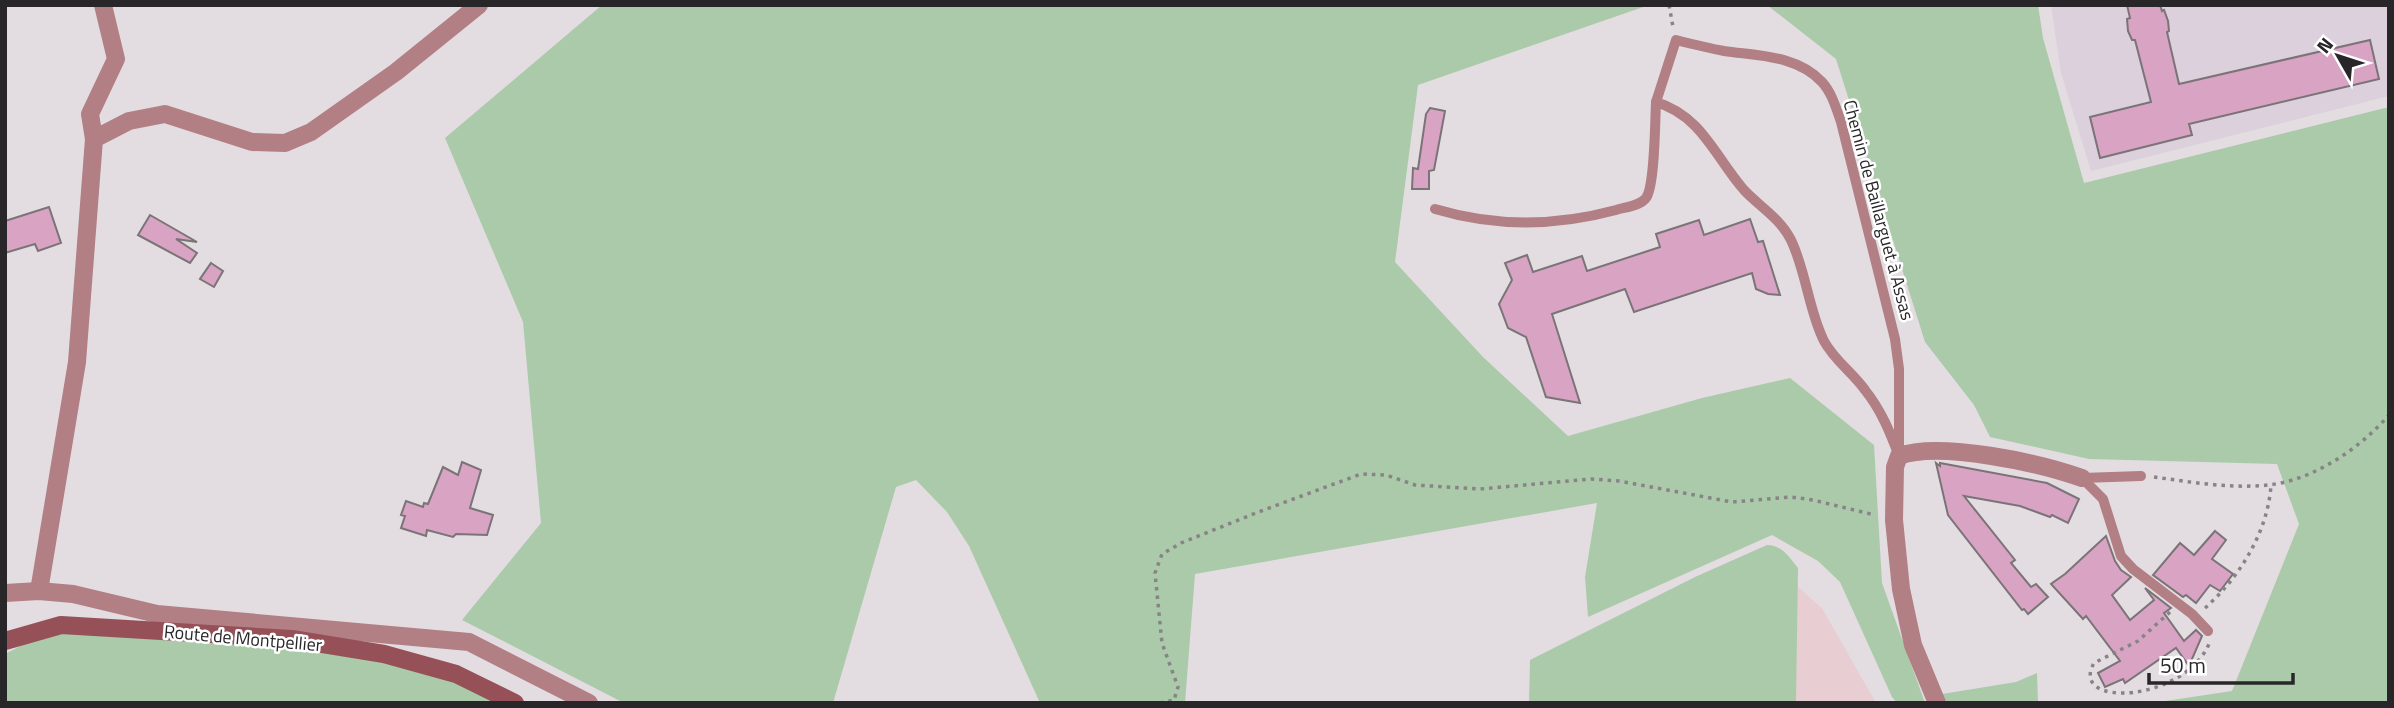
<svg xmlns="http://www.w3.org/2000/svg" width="2394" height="708" viewBox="0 0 2394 708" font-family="'Titillium Web',sans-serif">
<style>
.industrial{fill:#e8ced3}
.built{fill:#dbd0db}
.green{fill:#abcaa9}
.building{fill:#d9a3c4;stroke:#7a7477;stroke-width:2}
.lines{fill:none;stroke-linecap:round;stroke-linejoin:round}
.path{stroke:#878386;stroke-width:3.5;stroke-dasharray:3.5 5;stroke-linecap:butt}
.service{stroke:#b17f84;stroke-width:10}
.minor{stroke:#b17f84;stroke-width:18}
.secondary{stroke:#965058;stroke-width:18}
.labels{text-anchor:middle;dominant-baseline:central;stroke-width:5;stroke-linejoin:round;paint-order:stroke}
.street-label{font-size:18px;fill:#282628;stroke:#fff}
</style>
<rect width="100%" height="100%" fill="#e3dde2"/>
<polygon class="industrial" points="1772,564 1822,608 1876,703 1549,703"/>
<polygon class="built" points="2051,5 2389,5 2389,96 2091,171 2061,73"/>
<g class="green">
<polygon points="602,5 1649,5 1418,85 1395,262 1483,357 1568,436 1702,398 1790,378 1874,445 1882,583 1925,703 1897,703 1892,697 1840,582 1818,561 1772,535 1588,617 1585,577 1597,503 1195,574 1185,703 1040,703 969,546 947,512 916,480 896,487 833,703 624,703 462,620 541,523 523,322 445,138"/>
<polygon points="1767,5 2038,5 2043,38 2084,183 2389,107 2389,703 2152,703 2232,691 2299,524 2277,464 2089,459 1990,437 1974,405 1925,342 1836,59"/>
<path d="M1767,545c15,0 22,12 31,23l-2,135h-267l1,-43 165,-83z"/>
<polygon points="61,625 292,639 456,674 515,703 5,703 5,654"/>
<polygon points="2037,673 2038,703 1946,703 1942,694 2016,682"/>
</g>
<g class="building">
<polygon points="2127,5 2160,5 2162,11 2164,10 2168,21 2169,31 2167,32 2179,84 2370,40 2379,79 2189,124 2192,135 2100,158 2090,117 2151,102 2135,40 2132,40 2128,31 2127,19 2130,18"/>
<polygon points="1430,108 1445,111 1434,170 1429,171 1429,189 1412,189 1413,168 1418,169 1426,114"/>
<polygon points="49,207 61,243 38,251 35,244 5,253 5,221"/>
<polygon points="150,215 197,242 176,239 197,253 190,263 138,235"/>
<polygon points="1750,219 1758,242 1763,241 1780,295 1768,294 1756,289 1752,273 1634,312 1625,289 1552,314 1580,403 1546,397 1526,337 1508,328 1499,304 1512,280 1505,263 1527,255 1533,272 1582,256 1587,271 1660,247 1656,234 1699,220 1704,235"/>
<polygon points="211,263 223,271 214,287 200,279"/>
<polygon points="462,462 481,470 470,508 493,515 487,535 456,534 453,537 427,530 426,536 401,528 405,516 401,515 406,501 423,507 424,503 428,504 443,467 458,475"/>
<polygon points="1936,463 1940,466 1940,463 2047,483 2079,499 2068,523 2052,515 2050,517 2020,506 1964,496 2015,560 2011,563 2031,587 2036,584 2048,597 2028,614 2024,609 2022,610 1948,515"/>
<polygon points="2215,531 2226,540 2212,559 2233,574 2220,591 2210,585 2196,603 2186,595 2183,597 2153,575 2180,543 2194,555"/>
<polygon points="2106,536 2115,561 2121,570 2131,577 2112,595 2130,620 2154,600 2145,588 2171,608 2164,613 2184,641 2196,630 2202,636 2189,666 2176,648 2125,683 2123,679 2105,687 2098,673 2120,661 2086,616 2083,619 2051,584 2065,574"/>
</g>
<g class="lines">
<g class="path">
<polyline points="1669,5 1673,27"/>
<path d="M2154,477c37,5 76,12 114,8 46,-5 91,-36 121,-70"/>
<path d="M2205,608c34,-30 63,-76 66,-123"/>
<path d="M2170,612l-32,29 -44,22c-26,45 89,40 115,-19"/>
<polyline points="1160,703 1174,700 1178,687 1162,643 1155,573 1162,554 1181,543 1261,511 1361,474 1386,475 1415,485 1480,489 1591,479 1619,481 1732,502 1791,497 1813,500 1875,515"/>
</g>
<g class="service">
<path d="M1676,40c16,4 32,8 48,11 34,5 73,4 98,31 10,11 14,26 19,40l54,217 4,30v87c-9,-24 -18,-46 -34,-66 -12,-17 -31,-30 -41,-49 -15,-29 -18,-70 -33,-101 -11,-22 -31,-33 -47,-50 -29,-33 -42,-74 -88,-88z"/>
<path d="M1435,209c60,18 122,17 181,1 10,-3 24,-4 30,-12 9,-12 9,-78 10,-96"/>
<polyline points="2082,478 2103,499 2121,556 2133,569 2192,614 2208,631"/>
<polyline points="2082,478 2141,476"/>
</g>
<g class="minor">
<polyline points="94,139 90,114 116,59 103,5"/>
<polyline points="39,591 77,362 94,139 129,121 165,114 252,142 285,143 311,132 396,72 479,5"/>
<polyline points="5,593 39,591 73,594 157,614 469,642 589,703"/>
<path d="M1937,703l-24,-58 -12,-56 -7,-69 1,-53 4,-11c41,-15 141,7 183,22"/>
</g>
<polyline class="secondary" points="5,641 61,625 292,639 384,654 456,674 515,703"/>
</g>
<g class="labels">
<g class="street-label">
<text transform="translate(1879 210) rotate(75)">Chemin de Baillarguet à Assas</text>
<text transform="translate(243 638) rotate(5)">Route de Montpellier</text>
</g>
</g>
<rect width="2394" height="708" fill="none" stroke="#282628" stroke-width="14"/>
<g transform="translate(2338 56) rotate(309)" stroke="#ffffff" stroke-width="5" paint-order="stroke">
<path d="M0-5L12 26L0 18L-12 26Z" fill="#282628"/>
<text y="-10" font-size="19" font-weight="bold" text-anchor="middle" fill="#282628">N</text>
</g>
<path d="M2149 673v10h144v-10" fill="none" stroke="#282628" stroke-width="3.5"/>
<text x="2160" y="673" font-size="21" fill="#282628" stroke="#ffffff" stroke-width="5" paint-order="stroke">50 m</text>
</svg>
